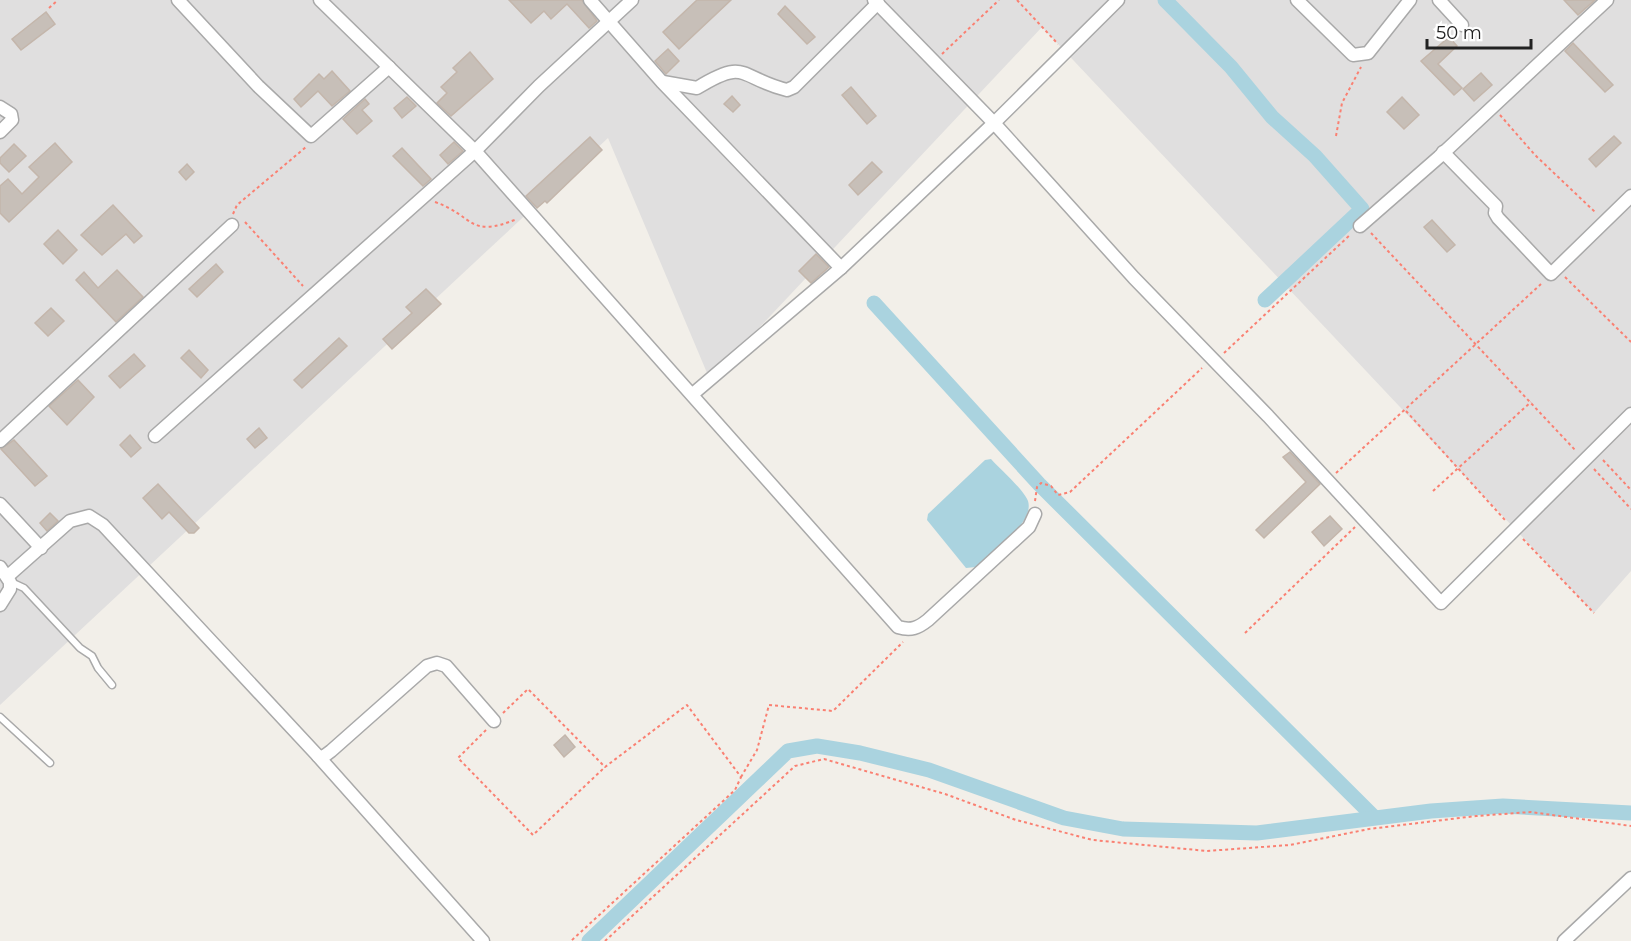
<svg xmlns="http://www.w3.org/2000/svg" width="1631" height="941" viewBox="0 0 1631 941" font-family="Montserrat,sans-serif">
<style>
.residential{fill:#e0dfdf}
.water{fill:#aad3df}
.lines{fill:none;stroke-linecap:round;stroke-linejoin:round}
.canal{stroke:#aad3df;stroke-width:15}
.building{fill:#c7bfb8;stroke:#c4b6ab;stroke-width:1.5}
.lane-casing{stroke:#a9a9a9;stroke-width:9}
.street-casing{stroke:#a9a9a9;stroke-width:15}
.path{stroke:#fa8072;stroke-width:2;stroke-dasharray:3 3;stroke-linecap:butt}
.lane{stroke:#fff;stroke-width:6}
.street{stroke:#fff;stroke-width:12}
</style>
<rect width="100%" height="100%" fill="#f2efe9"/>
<polygon class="residential" points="0,0 1631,0 1631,571 1594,613 1042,27 710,380 608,138 0,705"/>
<path class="water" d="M991,459c9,10 33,31 37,42 7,22 -37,52 -52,66l-10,1 -39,-48 1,-6 57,-54z"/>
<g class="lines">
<g class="canal">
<polyline points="1165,0 1231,67 1272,117 1315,156 1362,209 1265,300"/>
<polyline points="874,303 1039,484 1374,817"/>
<polyline points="589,941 788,751 817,746 860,753 929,770 1064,818 1123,829 1257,833 1431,811 1503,806 1631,813"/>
</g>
</g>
<g class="building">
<polygon points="509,0 582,0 597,21 589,28 567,4 551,19 544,11 531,23"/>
<polygon points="697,0 731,0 679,49 663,32"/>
<polygon points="1564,0 1595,0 1578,15"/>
<polygon points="785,6 815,37 807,44 778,14"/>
<polygon points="46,12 55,24 21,50 12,39"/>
<polygon points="1449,37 1457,46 1438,64 1462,88 1454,95 1421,61"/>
<polygon points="1573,43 1613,85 1605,92 1565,51"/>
<polygon points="668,49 679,61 666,74 655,61"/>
<polygon points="470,52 493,79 451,116 437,103 447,93 441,87 457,72 453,68"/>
<polygon points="332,71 350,91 332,106 318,91 301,107 294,99 319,74 324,79"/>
<polygon points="1481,73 1492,85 1474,101 1463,89"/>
<polygon points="851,87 876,116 867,124 842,95"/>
<polygon points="732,96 740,105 733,112 724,104"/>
<polygon points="407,97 416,106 402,118 394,108"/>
<polygon points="1402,97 1419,115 1404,129 1387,112"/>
<polygon points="365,99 369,104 362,110 372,121 357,134 343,119"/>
<polygon points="1614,136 1621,143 1596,167 1589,159"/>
<polygon points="590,137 602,150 547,203 545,201 537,208 526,196"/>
<polygon points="454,142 463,151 448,164 440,155"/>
<polygon points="55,143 72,162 9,222 0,213 0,186 8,179 22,194 39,177 29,167"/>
<polygon points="14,144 26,156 9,172 0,163 0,158"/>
<polygon points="402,148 431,179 423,186 393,156"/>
<polygon points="872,162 882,172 858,195 849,185"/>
<polygon points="187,164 194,172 186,180 179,172"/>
<polygon points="113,205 142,236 134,243 126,234 102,255 81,235"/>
<polygon points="1432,220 1455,245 1447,252 1424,227"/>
<polygon points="58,230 77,250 63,264 44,244"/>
<polygon points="816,254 829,267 811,283 799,271"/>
<polygon points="216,264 223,272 197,297 189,289"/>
<polygon points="117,270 143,297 116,322 76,280 84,272 98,288"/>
<polygon points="426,289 441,304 392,349 383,339 412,313 406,307"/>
<polygon points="51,308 64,321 48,336 35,323"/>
<polygon points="339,338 347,346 302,388 294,380"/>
<polygon points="189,350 208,370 201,378 181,358"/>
<polygon points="134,354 145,366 120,388 109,376"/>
<polygon points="78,380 94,397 67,425 49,406"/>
<polygon points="259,428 267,438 255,448 247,439"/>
<polygon points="130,435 141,448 131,457 120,445"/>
<polygon points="14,440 47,476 35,486 1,449"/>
<polygon points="1290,452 1320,484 1264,538 1256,530 1306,482 1283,457"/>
<polygon points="158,484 199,528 194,533 189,533 169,512 162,519 143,498"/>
<polygon points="50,513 58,521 47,531 40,523"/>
<polygon points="1330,516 1342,529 1324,546 1312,532"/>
<polygon points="565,735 575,747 564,757 554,745"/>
</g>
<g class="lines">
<defs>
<g id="lane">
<polyline points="11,582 24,588 80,648 92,656 98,668 112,685"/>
<polyline points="0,717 50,763"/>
</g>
<g id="street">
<polyline points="178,0 258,86 311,136 389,67"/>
<path d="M320,0l155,151 423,476c13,4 20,1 30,-7l101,-93 6,-13"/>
<polyline points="590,0 662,82 841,268"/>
<polyline points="874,0 994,123 1118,0"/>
<polyline points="1297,0 1353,55 1368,53 1410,0"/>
<polyline points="1439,0 1462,25"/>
<path d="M663,82l34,6c50,-31 42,-10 90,2l7,-3 84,-84"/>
<polyline points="0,107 11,114 12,120 0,132"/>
<polyline points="1443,152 1496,206 1495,213 1498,218 1551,274 1631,196"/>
<polyline points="1360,226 1439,157 1607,0"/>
<polyline points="694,393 841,268 994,123 1134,278 1268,416 1441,603 1631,414"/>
<polyline points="155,436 475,151 539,86 632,0"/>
<polyline points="0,441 232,225"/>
<polyline points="0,504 41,548"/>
<polyline points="0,567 10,582 10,589 0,605"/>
<polyline points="8,576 70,521 89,516 103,525 318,756 323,757 331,751 427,666 437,663 446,666 494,721"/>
<polyline points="318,756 483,941"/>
<polyline points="1564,941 1631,878"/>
</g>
</defs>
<use href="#lane" class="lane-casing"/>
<use href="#street" class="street-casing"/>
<g class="path">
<polyline points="1017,0 1058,44"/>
<polyline points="49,8 58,0"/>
<polyline points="942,54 999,0"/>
<polyline points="1500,115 1535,155 1595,212"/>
<polyline points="1336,136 1342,103 1361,67"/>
<path d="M435,202c40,14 33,37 82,17"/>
<polyline points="233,214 237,205 306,147"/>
<polyline points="245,222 303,286"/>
<polyline points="1371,233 1576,451"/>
<polyline points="1565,277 1631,342"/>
<polyline points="1224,353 1351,234"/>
<polyline points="1406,411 1505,520"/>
<polyline points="1603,460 1631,490"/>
<polyline points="1594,469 1631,509"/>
<polyline points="1336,473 1541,284"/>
<polyline points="1433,491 1531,402"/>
<polyline points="1035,501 1037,487 1041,483 1051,486 1058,495 1070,492 1202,368"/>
<polyline points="1523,539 1594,613"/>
<polyline points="1245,633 1355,527"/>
<polyline points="503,713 528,689 605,767 687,705 741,777 735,790 571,941"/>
<polyline points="486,730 458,758 533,835 605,767"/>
<polyline points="741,777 757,750 769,705 833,711 903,642"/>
<polyline points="605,941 795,766 824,759 945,794 1016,820 1093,840 1207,851 1290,845 1369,829 1476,816 1531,812 1631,826"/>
</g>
<use href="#lane" class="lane"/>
<use href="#street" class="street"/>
</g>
<path d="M1427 39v9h104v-9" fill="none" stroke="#222222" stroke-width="3"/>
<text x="1436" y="39" font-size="18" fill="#222222" stroke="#ffffff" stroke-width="4.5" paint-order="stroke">50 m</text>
</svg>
